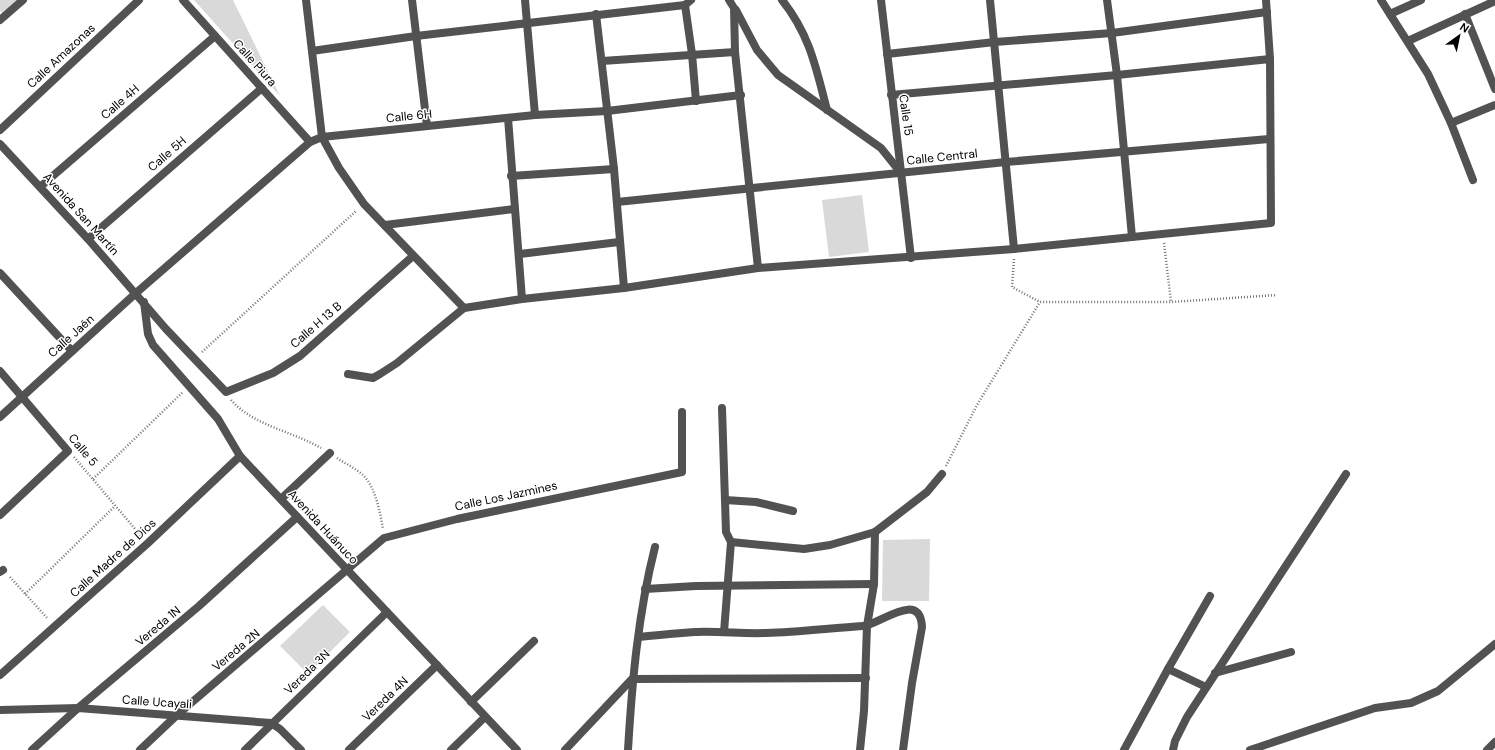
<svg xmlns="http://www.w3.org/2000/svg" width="1495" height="750" viewBox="0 0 1495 750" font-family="'DM Sans',sans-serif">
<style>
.green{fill:#d9d9d9}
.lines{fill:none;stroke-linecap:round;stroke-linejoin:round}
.path{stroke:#747474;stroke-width:2.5;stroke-dasharray:1 2;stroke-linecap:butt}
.minor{stroke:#525252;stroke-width:8}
.labels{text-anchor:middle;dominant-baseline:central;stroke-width:3;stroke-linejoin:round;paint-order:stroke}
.street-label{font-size:12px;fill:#000;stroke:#fff}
</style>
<rect width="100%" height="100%" fill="#fff"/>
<g class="green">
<polygon points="0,0 17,0 2,13 0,11"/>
<polygon points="194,0 233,0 280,96"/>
<polygon points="862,195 869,252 829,257 822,200"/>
<polygon points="930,539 929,601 882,601 883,540"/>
<polygon points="323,605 350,632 308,674 280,646"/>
</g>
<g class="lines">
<g class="path">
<polyline points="1164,243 1171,302"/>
<polyline points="1014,259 1012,287 1040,302 1171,302 1277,295"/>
<polyline points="202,352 356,211"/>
<path d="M231,400c23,26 61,31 90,48"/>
<polyline points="74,457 141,536"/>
<path d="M337,458c9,6 20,11 27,18 12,13 16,36 19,53"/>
<polyline points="946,466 977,405 1040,302"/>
<polyline points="93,479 183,392"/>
<polyline points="10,577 48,619"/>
<polyline points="25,594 115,506"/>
</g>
<g class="minor">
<polyline points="183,0 310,142"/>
<polyline points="306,0 322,137 339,168 364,204 464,308"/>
<polyline points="412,0 427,126"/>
<polyline points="525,0 535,115"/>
<polyline points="729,0 734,8 735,52 758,268"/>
<path d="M782,0c28,35 34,68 45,110"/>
<polyline points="881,0 911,258"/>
<polyline points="990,0 1014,249"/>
<polyline points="1107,0 1117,75 1132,237"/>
<polyline points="1381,0 1428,74 1451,123 1473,180"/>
<polyline points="685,5 692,54 696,101"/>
<polyline points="736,10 757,50 778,75 881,148 901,173"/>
<polyline points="596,14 614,169 624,288"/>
<polyline points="1390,14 1421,0"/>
<polyline points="1465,14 1495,89"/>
<polyline points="0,20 23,0"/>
<polyline points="1408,41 1495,1"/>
<polyline points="312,51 416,36 685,5 691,0"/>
<polyline points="887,54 995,42 1112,33 1267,12"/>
<polyline points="602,61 735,52"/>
<polyline points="891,95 1117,75 1270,59"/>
<polyline points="508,118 522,299"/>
<polyline points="1451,123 1495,105"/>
<polyline points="0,130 139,0"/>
<polyline points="0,144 88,239 166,329 226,392 273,373 300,356 413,256"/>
<polyline points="511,176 614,169"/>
<polyline points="40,187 215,36"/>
<polyline points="617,202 1006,162 1269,139"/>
<polyline points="385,225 514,209"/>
<polyline points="88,239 262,88"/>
<polyline points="520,254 619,242"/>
<polyline points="0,273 72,351"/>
<polyline points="144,302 148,334 153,345 218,419 240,456 517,750"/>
<polyline points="0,371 68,451 0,515"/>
<polyline points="348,374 373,378 380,374 397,363 464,308 522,299 624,288 758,268 1014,249 1271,223 1270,59 1266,0"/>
<polyline points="722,408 726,532 731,542 724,632"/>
<polyline points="0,417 136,293 310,142 322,137 535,115 607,111 741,95"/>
<polyline points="281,499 330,453"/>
<polyline points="725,500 756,502 793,511"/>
<polyline points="731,542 804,549 830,545 875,532 927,492 942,474"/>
<polyline points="0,572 3,570"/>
<polyline points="645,589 696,586 874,584"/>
<path d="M639,637c19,-2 38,-4 57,-5 24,-1 47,2 70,1 33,-1 65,-5 97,-7 16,-1 57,-37 59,1l-10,56 -9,67"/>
<polyline points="1168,669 1206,687"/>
<polyline points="1215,673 1291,652"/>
<polyline points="0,675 148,543 240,456"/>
<polyline points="471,702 534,641"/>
<polyline points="0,710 78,708 271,723 280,729 301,750"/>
<polyline points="32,750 78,708 199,606 297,517"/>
<polyline points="140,750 177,715 384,538 457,519 682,472 682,412"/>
<polyline points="245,750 387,612"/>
<polyline points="349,750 437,665"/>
<polyline points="451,750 485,717"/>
<polyline points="565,750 632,679 866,678"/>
<path d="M628,750c4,-68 10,-136 27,-203"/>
<polyline points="860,750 864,711 867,626 874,584 875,532"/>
<polyline points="1124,750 1168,669 1210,596"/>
<polyline points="1173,750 1175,741 1187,717 1346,474"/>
<polyline points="1250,750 1375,708 1411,703 1438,691 1495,644"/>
<polyline points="1487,750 1495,742"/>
</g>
</g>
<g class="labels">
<g class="street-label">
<text transform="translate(61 56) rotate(-43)">Calle Amazonas</text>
<text transform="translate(255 63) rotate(48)">Calle Piura</text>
<text transform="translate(120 102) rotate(-41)">Calle 4H</text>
<text transform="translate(906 115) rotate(82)">Calle 15</text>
<text transform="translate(409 116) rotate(-6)">Calle 6H</text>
<text transform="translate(167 154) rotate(-41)">Calle 5H</text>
<text transform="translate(942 157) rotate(-6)">Calle Central</text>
<text transform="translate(81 214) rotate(48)">Avenida San Martín</text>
<text transform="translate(316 325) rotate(-41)">Calle H 13 B</text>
<text transform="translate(71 336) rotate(-42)">Calle Jaén</text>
<text transform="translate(83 450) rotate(50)">Calle 5</text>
<text transform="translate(506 496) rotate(-12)">Calle Los Jazmines</text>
<text transform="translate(323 527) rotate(47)">Avenida Huánuco</text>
<text transform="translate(113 558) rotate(-42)">Calle Madre de Dios</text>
<text transform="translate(158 626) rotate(-40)">Vereda 1N</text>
<text transform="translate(236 650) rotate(-40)">Vereda 2N</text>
<text transform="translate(307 672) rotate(-44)">Vereda 3N</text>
<text transform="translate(385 699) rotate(-44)">Vereda 4N</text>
<text transform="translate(157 702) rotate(4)">Calle Ucayali</text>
</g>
</g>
<g transform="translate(1459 36) rotate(33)" stroke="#ffffff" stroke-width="3" paint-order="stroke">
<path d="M0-3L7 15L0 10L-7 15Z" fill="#000000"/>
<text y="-6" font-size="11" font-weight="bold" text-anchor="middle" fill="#000000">N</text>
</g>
</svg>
